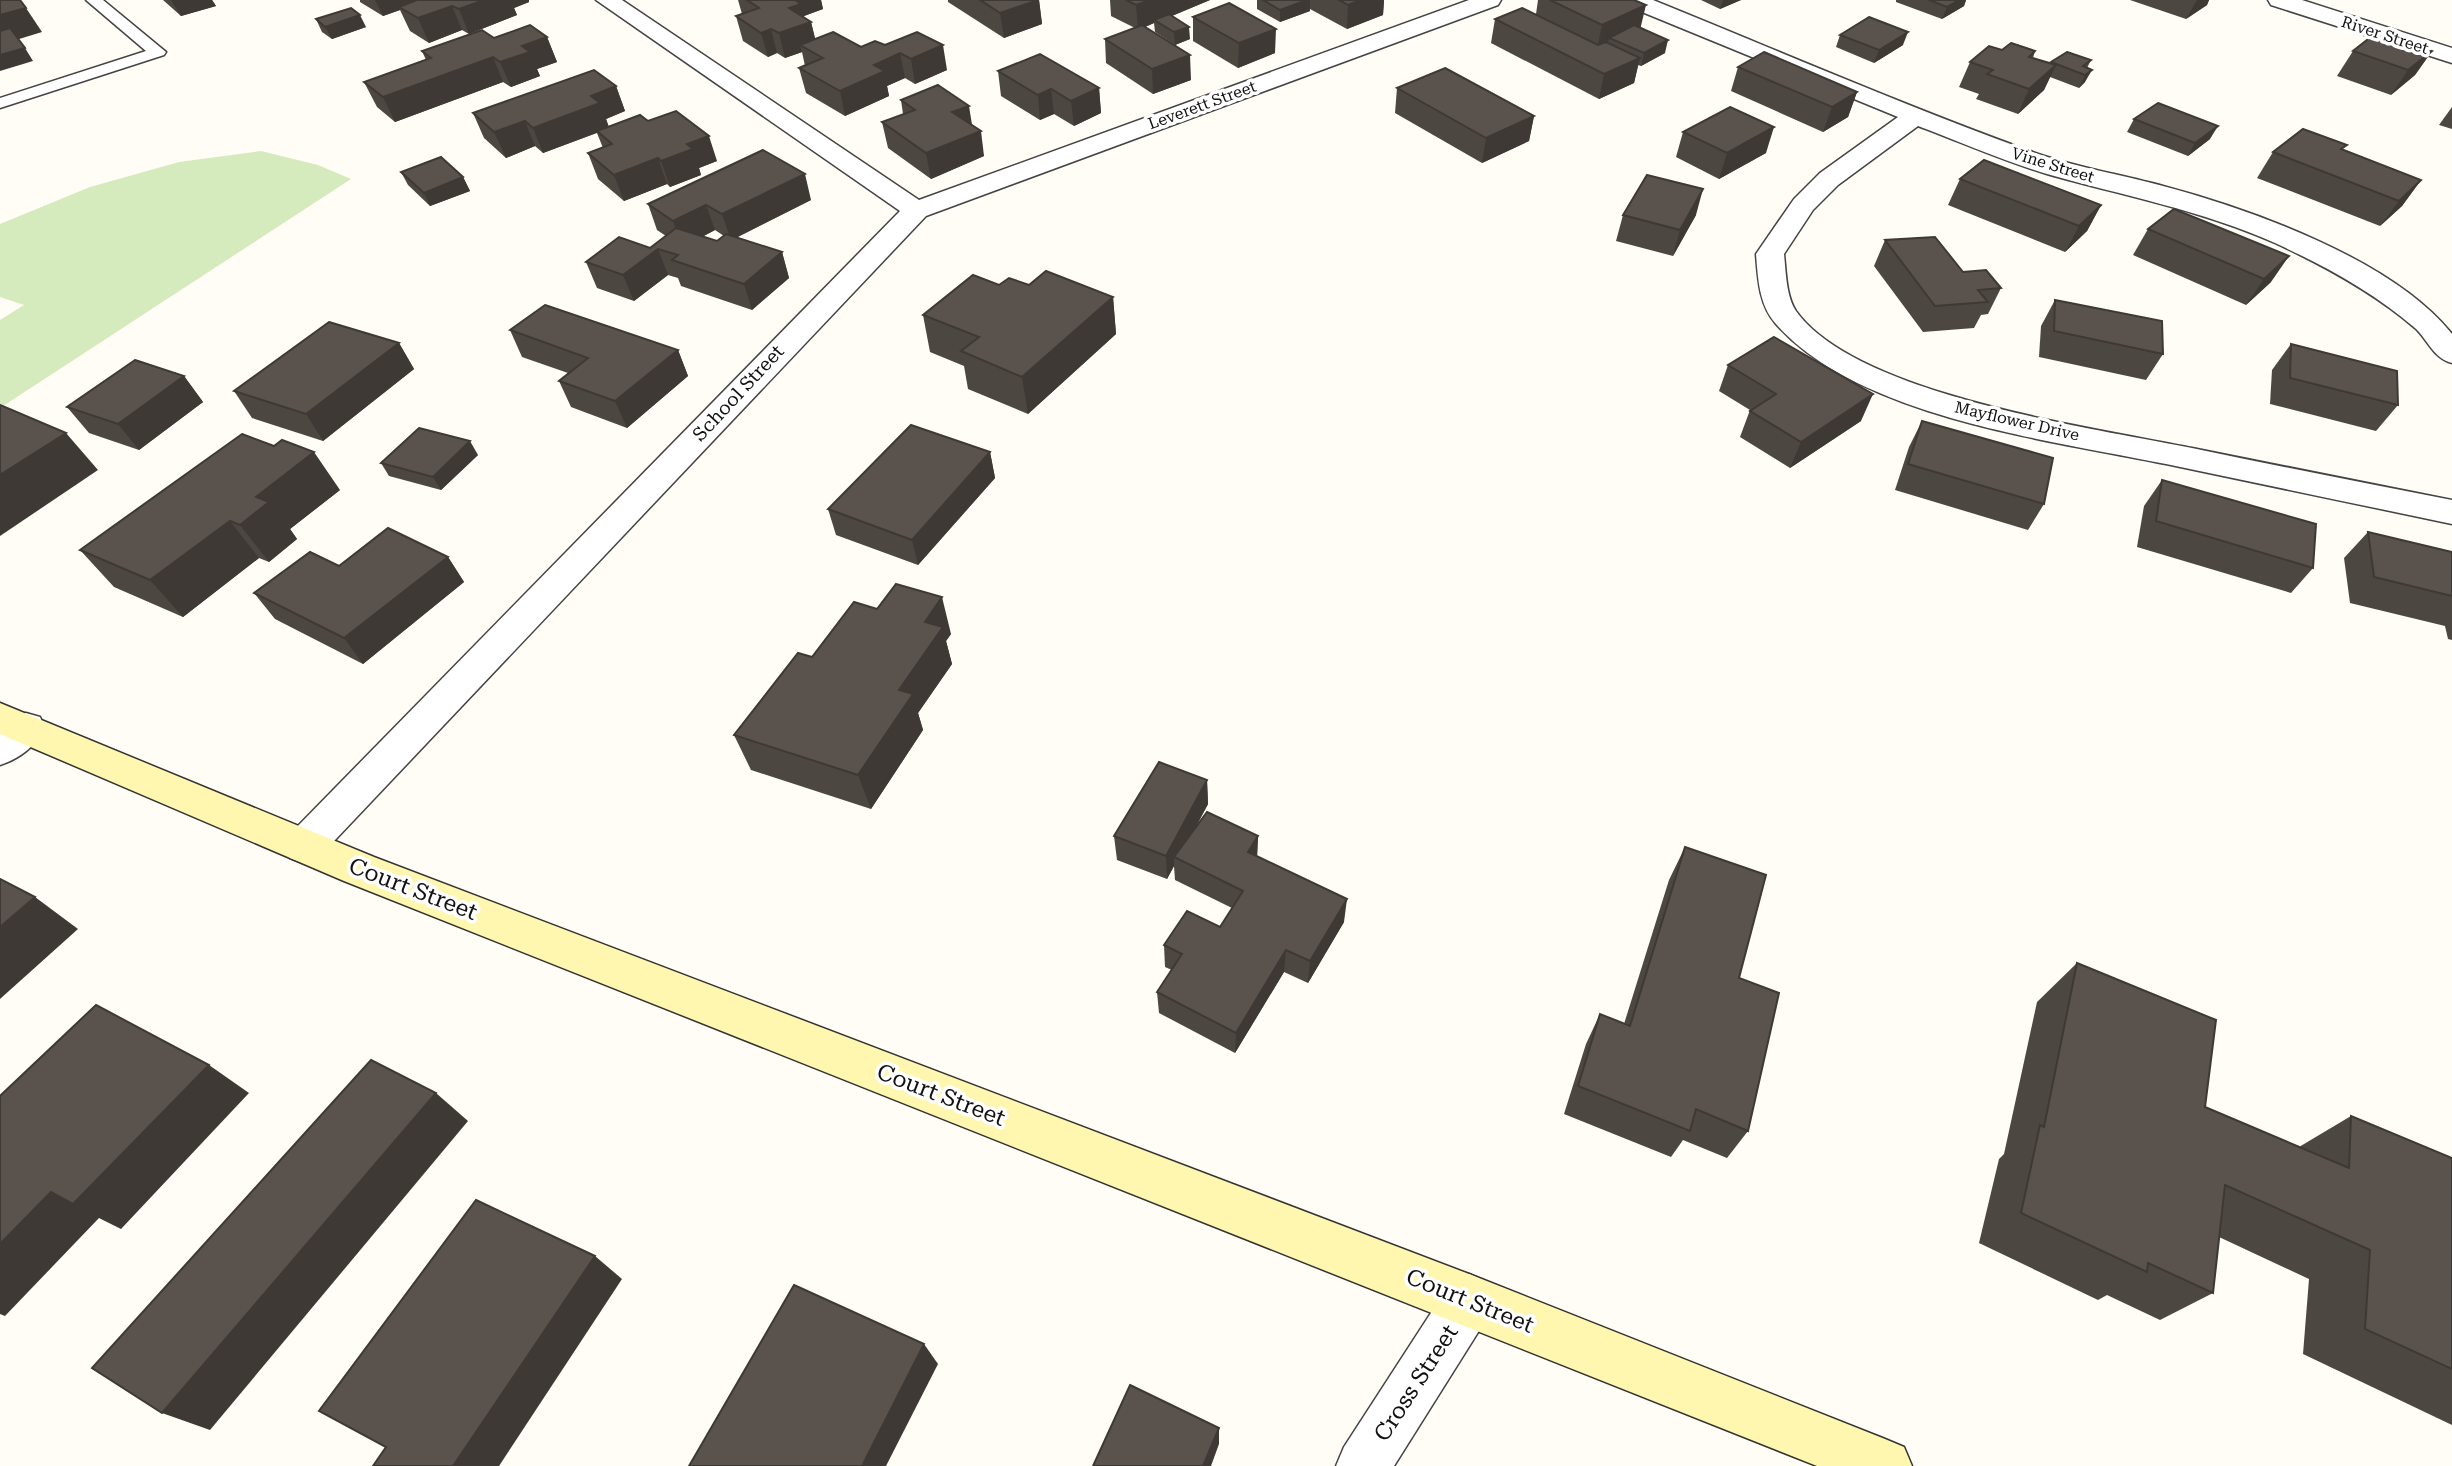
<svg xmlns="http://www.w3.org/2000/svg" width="2452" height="1466" viewBox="0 0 2452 1466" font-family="'Roboto Serif',serif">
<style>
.green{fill:#d5ebbd}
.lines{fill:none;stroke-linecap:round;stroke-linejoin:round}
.lane-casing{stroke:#444;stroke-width:3}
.street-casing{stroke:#444;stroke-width:3}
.secondary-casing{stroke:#333;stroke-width:3}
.lane{fill:#fff;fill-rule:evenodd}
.street{fill:#fff;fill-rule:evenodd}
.secondary{fill:#fff6b0;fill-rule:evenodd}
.wall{fill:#4d4742;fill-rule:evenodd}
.shaded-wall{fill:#3f3936}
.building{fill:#5a524d;stroke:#3f3936;stroke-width:2}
.labels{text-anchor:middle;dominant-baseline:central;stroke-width:7;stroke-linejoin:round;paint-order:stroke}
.far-street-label{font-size:16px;fill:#111;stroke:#fff}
.street-label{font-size:19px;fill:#111;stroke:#fff}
.near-street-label{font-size:23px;fill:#111;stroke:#fff}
</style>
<rect width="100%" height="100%" fill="#fffdf5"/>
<polygon class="green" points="261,151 318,165 351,179 0,408 0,320 24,305 0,297 0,224 90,187 179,162"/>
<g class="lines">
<defs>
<polygon id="lane" points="86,0 103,0 166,52 164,55 0,108 0,98 146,51"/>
<g id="street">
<polygon points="596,0 622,0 919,200 1469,0 1501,0 1498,5 926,216 318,858 304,863 290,858 283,846 290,834 900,211"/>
<path d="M1622,0h31c126,51 250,105 377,151 44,16 89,23 133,35 90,24 230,74 289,148v29c-18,-4 -24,-23 -37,-35 -42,-36 -90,-62 -140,-85 -74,-33 -151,-47 -228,-69 -44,-13 -86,-32 -129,-48l-80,59 -25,25 -29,44c2,18 2,42 12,57 60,84 297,117 396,137 86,18 173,35 260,52v24c-95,-20 -191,-40 -286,-60 -117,-24 -308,-47 -390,-140 -17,-19 -18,-45 -20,-70l38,-55 26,-26 78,-56 -273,-112z"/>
<polygon points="2268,0 2302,0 2452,48 2452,63 2271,5"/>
<path d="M26,713l14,4 5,11c-9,18 -26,31 -45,37v-37l12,-11z"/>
<polygon points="1469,1274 1487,1282 1495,1300 1487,1318 1394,1466 1336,1466 1344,1447 1451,1282"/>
</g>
<polygon id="secondary" points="0,703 374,857 1469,1274 1885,1439 1904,1447 1912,1466 1817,1466 344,881 0,734"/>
</defs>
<use href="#lane" class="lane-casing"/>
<use href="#street" class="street-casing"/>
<use href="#secondary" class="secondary-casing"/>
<use href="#lane" class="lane"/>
<use href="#street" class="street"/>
<use href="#secondary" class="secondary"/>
</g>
<g class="wall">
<polygon points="163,0 212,0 216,6 181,16"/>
<polygon points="360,0 529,0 529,2 514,8 517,15 469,34 462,30 429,43 410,31 400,10 383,16 360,2"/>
<polygon points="738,0 821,0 823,9 804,16 804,17 811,22 815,39 861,47 885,45 947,70 915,84 905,78 887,86 889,96 845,116 806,93 799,68 805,66 802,52 785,58 777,53 768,57 743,41 736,16 742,14"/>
<polygon points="948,0 1039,0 1042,24 1004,38 948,2"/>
<polygon points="1110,0 1210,0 1172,16 1190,39 1175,45 1155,32 1154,23 1145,27 1191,80 1153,94 1106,63 1105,39 1135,28 1111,16"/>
<polygon points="1257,0 1384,0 1383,15 1347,29 1310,9 1310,11 1280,22 1257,9"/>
<polygon points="1538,0 1634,0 1641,28 1665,53 1641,66 1638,65 1634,83 1599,99 1491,43 1495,19 1536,14"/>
<polygon points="1701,0 1741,0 1720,9"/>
<polygon points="1896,0 1966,0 1964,6 1942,19 1896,2"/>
<polygon points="2130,0 2209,0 2207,5 2186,19"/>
<polygon points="1193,17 1275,53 1238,68 1193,41"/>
<polygon points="316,19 366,27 332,39 322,32"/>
<polygon points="1840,35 1903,45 1874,63 1836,47"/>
<polygon points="547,37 557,62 537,69 540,76 511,87 503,82 395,122 377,107 364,82 426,60 422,51 494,38"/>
<polygon points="2002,50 2035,51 2033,58 2051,64 2051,62 2091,60 2087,68 2085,82 2079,88 2050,77 2044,90 2018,114 1976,99 1979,94 1959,87 1970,62"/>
<polygon points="2353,51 2432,51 2415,75 2391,95 2337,76"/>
<polygon points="1738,67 1857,92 1848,117 1823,132 1731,91"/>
<polygon points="998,71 1099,88 1101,113 1074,126 1054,114 1040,120 1001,96"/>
<polygon points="616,86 625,111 606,119 609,127 648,121 717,161 699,168 701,175 670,187 667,184 624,201 598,179 588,153 603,148 597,133 543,153 535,146 506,158 484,138 473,113"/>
<polygon points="1397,88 1534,116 1529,141 1482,163 1395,113"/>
<polygon points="901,100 972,126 984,156 931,179 888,148 882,122 903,114"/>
<polygon points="2452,107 2452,129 2439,125"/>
<polygon points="2134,119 2210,139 2188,156 2127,132"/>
<polygon points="1683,132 1766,153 1719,179 1676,157"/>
<polygon points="2343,150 2421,180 2402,206 2380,226 2257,178 2273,152"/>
<polygon points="401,172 463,177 470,191 430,206 408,185"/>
<polygon points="1960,179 2101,205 2087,231 2065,252 1948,205"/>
<path d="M811,200l-75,38 46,14 7,26 -37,32 -71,-24 -3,-8 -10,-3 -34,26 -37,-13 -11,-26 64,-14 16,-12 -9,-6 -9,-26zM715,230l9,6 -7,5 -15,-4z"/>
<polygon points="1623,215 1696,215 1673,256 1616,241"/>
<polygon points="2148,229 2271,282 2246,305 2133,255"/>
<polygon points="1885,240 2001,288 1988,314 1981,315 1974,328 1923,332 1874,266"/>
<polygon points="999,285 1029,285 1113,297 1116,334 1028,414 968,389 964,366 930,352 923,315"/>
<polygon points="2055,300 2163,354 2146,380 2039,357 2041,326"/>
<polygon points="510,330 678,350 688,376 627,428 571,407 559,381 568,373 522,357"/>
<polygon points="399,343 414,369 323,441 252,418 234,391"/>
<polygon points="2291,344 2398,405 2376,431 2270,404 2272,370"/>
<polygon points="1728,365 1861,421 1790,468 1740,437 1750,410 1719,391"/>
<polygon points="184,376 203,402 139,450 89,433 67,407"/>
<polygon points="1922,421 2044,504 2028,530 1895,490 1909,447"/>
<polygon points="990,452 995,478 918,565 836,535 828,509"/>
<polygon points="478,455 441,490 389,476 381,463"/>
<polygon points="2162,480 2313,568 2291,593 2137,547 2144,506"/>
<polygon points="340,490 290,529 297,539 269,562 259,558 183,617 114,587 80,550"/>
<polygon points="2368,532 2452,552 2452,640 2448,639 2445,626 2350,603 2344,558"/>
<polygon points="448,557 464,582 363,664 275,619 254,593 339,566"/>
<polygon points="951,634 946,641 952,664 918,713 923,730 871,809 751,770 734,735 812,657"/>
<polygon points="1207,780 1208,804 1196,827 1258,836 1257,856 1344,922 1308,983 1284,972 1235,1053 1159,1013 1157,992 1172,970 1165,967 1164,945 1220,927 1232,908 1175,880 1174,866 1167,879 1117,860 1114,836"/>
<polygon points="1685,847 1739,978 1748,1131 1727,1158 1683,1140 1671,1157 1564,1114 1586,1044 1600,1014 1624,1024 1669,880"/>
<polygon points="2077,963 2205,1107 2299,1147 2351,1116 2452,1158 2452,1425 2303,1354 2309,1279 2219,1237 2213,1293 2160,1320 2107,1295 2098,1300 1979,1243 1999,1159 2004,1154 2037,1002"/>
</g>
<g class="shaded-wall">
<polygon points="171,0 212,0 216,6 181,16"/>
<polygon points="375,0 426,0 399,7 400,10 383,16"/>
<polygon points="484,0 529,0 529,2 514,8 517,15 469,34 459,9"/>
<polygon points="788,0 821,0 823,9 804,16 806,24 811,22 817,46 800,45 802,52 785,58 779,33"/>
<polygon points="1039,0 1042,24 1004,38 1000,13"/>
<polygon points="1150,0 1210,0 1157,22 1154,20 1154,23 1138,30 1136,5"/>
<polygon points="1307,0 1310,0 1310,11 1280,22 1280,10"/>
<polygon points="1361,0 1384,0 1383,15 1347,29 1348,5"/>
<polygon points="1723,0 1741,0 1720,9"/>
<polygon points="1959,0 1966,0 1964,6 1942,19 1947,7"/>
<polygon points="2197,0 2209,0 2207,5 2186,19"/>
<polygon points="1646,5 1640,30 1609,38 1608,44 1597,49 1602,25"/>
<polygon points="452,6 462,30 429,43 418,18"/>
<polygon points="26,8 42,32 6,43 0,35 0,15"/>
<polygon points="360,15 366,27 332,39 325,27"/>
<polygon points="1189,27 1190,39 1175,45 1174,32"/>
<polygon points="771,29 777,53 768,57 761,33"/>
<polygon points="1276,29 1275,53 1238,68 1239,43"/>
<polygon points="1908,32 1903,45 1874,63 1879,50"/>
<polygon points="547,37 557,62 537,69 540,76 511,87 500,62 522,46"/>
<polygon points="1668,40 1665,53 1641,66 1644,53"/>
<polygon points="943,45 947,70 915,84 911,59"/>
<polygon points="25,48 33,61 0,71 0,55"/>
<polygon points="2432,51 2415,75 2391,95 2408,70"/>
<polygon points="900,53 905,78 887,86 889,96 845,116 840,91 874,65"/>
<polygon points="1190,55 1191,80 1153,94 1152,69"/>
<polygon points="493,57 503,82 395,122 383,97"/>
<polygon points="1640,58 1634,83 1599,99 1604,74"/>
<polygon points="2056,65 2044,90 2018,114 2029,89"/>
<polygon points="2092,70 2085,82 2079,88 2085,75"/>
<polygon points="616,86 625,111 606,119 609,128 543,153 533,128 591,96"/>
<polygon points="1099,88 1101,113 1074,126 1071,101"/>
<polygon points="1051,89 1054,114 1040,120 1038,95"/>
<polygon points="1857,92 1848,117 1823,132 1832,107"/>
<polygon points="969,106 973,131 952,112"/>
<polygon points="1534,116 1529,141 1482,163 1486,138"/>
<polygon points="525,121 535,146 506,158 494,132"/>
<polygon points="2218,126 2210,139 2188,156 2195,143"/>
<polygon points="1774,127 1766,153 1719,179 1727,153"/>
<polygon points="981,131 984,156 931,179 926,153"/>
<polygon points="709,136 717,161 699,168 701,175 670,187 661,161 687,144"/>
<polygon points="658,158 667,184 624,201 614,175"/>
<polygon points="805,174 811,200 731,240 722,214"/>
<polygon points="463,177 470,191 430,206 424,193"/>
<polygon points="2421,180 2402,206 2380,226 2399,201"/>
<polygon points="1703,189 1696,215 1673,256 1680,230"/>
<polygon points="706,205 715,230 682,247 673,221"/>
<polygon points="2101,205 2087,231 2065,252 2079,226"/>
<polygon points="658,249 668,275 634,301 623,275"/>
<polygon points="782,252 789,278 752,310 744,284"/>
<polygon points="2289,256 2271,282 2246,305 2264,279"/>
<polygon points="1113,297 1116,334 1028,414 1022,377"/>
<polygon points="399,343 414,369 323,441 306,414"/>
<polygon points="678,350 688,376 627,428 615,401"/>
<polygon points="184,376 203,402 139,450 118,424"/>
<polygon points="1873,394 1861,421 1790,468 1801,442"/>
<polygon points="66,433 98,470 0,536 0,475"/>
<polygon points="470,441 478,455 441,490 433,477"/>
<polygon points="314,452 340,490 290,529 297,539 269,562 240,525 256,497"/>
<polygon points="990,452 995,478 918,565 912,540"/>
<polygon points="230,521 259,558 183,617 150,580"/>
<polygon points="448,557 464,582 363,664 344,638"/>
<polygon points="942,597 951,634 946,641 952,664 918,713 923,730 871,809 858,775 899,690 925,622"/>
<polygon points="1207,780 1208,804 1178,859 1174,857 1174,866 1167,879 1166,856"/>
<polygon points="1258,836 1257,859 1248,852"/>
<polygon points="35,897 78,929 0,999 0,927"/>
<polygon points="1347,899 1344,922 1308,983 1310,961"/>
<polygon points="1286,950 1284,972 1235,1053 1236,1033"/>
<polygon points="209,1065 249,1093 121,1229 99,1218 5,1316 0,1314 0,1244 51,1192"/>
<polygon points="436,1093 468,1121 210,1430 162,1413"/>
<polygon points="595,1256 622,1279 499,1466 453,1466"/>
<polygon points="924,1344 938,1364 886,1466 862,1466"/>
<polygon points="1219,1428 1219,1444 1211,1466 1203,1466"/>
</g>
<g class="building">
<polygon points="0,0 20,0 26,8 0,15"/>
<polygon points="417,0 484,0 459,9 452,6 418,18 399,7"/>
<polygon points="747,0 795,0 801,4 789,8 811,22 779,33 771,29 761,33 736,16 759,8"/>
<polygon points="980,0 1038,0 1000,13"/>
<polygon points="1126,0 1150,0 1136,5"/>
<polygon points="1263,0 1307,0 1280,10"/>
<polygon points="1339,0 1361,0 1348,5"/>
<polygon points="1550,0 1634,0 1646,5 1602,25"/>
<polygon points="1929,0 1959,0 1947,7"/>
<polygon points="1229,3 1276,29 1239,43 1193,17"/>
<polygon points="351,8 360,15 325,27 316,19"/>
<polygon points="1522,8 1598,45 1606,42 1640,58 1604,74 1495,19"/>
<polygon points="1169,14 1189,27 1174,32 1154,20"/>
<polygon points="1869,17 1908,32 1879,50 1840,35"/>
<polygon points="530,25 547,37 522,46 530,52 500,62 493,57 383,97 364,82 431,58 422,51 482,30 494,38"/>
<polygon points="1142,25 1190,55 1152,69 1105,39"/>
<polygon points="1634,25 1668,40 1644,53 1609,38"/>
<polygon points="10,28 25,48 0,55 0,31"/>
<polygon points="833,32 861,47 875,41 885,45 917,32 943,45 911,59 900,53 874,65 885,71 840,91 799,68 823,58 800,45"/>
<polygon points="2377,32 2432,51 2408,70 2353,51"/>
<polygon points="2011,43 2035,51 2029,57 2056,65 2029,89 1987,74 1993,70 1970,62 1989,46 2002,50"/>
<polygon points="1764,52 1857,92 1832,107 1738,67"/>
<polygon points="2067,52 2091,60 2083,66 2092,70 2085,75 2051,62"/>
<polygon points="1040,54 1099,88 1071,101 1051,89 1038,95 998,71"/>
<polygon points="1445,68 1534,116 1486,138 1397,88"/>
<polygon points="594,70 616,86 591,96 600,103 533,128 525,121 494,132 473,113"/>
<polygon points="938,85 969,106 952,112 981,131 926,153 882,122 915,110 901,100"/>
<polygon points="2158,103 2218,126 2195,143 2134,119"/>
<polygon points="1730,107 1774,127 1727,153 1683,132"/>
<polygon points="676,111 709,136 687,144 693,149 661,161 658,158 614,175 588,153 612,144 597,131 640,115 648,121"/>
<polygon points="2303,129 2347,145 2341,149 2421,180 2399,201 2273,152"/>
<polygon points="763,150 805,174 722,214 706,205 673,221 648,204"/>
<polygon points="441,157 463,177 424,193 401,172"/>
<polygon points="1984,160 2101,205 2079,226 1960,179"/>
<polygon points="1647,175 1703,189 1680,230 1623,215"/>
<polygon points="2174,209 2289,256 2264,279 2148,229"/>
<polygon points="676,228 717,241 726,234 782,252 744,284 672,260 678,255 658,249 623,275 586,262 619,237 650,248"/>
<polygon points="1935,237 1963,272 1986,270 2001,288 1978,290 1988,302 1935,306 1885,240"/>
<polygon points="1046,271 1113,297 1022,377 961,351 979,337 923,315 973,275 999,285 1009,278 1029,285"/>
<polygon points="2055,300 2162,321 2163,354 2054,331"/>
<polygon points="545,305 678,350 615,401 559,381 588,358 510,330"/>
<polygon points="329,322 399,343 306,414 234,391"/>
<polygon points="1774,337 1873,394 1801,442 1750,411 1776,394 1728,365"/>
<polygon points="2291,344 2397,371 2398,405 2290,378"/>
<polygon points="135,360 184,376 118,424 67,407"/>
<polygon points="0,405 66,433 0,475"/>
<polygon points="1922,421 2053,458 2044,504 1908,464"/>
<polygon points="911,425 990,452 912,540 828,509"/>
<polygon points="419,428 470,441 433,477 381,463"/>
<polygon points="242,434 274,446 282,440 314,452 256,497 269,502 240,525 230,521 150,580 80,550"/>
<polygon points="2162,480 2316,524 2313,568 2156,521"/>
<polygon points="388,528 448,557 344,638 254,593 310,552 339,566"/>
<polygon points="2368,532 2452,552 2452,596 2374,577"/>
<polygon points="896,584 942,597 925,622 943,627 899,690 913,694 858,775 734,735 798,653 812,657 854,602 877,609"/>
<polygon points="1159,762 1207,780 1166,856 1114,836"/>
<polygon points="1207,812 1258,836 1248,852 1347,899 1310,961 1286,950 1236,1033 1157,992 1182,954 1164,945 1187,911 1220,927 1243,891 1174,857"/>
<polygon points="1685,847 1766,875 1739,978 1779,993 1748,1131 1696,1109 1690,1131 1578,1086 1600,1014 1630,1026"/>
<polygon points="0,879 35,897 0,927"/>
<polygon points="2077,963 2216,1020 2205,1107 2349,1168 2351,1116 2452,1158 2452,1369 2365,1329 2370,1250 2225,1185 2213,1293 2148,1263 2147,1272 2021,1213 2040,1125 2044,1127"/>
<polygon points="96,1005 209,1065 73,1204 51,1192 0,1244 0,1096"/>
<polygon points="371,1060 436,1093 162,1413 92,1368"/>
<polygon points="476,1200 595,1256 453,1466 373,1466 386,1447 319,1411"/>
<polygon points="794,1285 924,1344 862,1466 689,1466"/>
<polygon points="1130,1385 1219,1428 1203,1466 1093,1466"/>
</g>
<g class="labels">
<g class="far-street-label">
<text transform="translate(2385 35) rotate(18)">River Street</text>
<text transform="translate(1202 105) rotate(-20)">Leverett Street</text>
<text transform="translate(2053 165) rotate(17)">Vine Street</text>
<text transform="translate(2017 421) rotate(13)">Mayflower Drive</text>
</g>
<g class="street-label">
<text transform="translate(738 393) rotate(-47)">School Street</text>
</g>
<g class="near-street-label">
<text transform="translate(413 889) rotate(21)">Court Street</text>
<text transform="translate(941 1095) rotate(21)">Court Street</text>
<text transform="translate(1470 1301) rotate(22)">Court Street</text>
<text transform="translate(1416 1383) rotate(-57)">Cross Street</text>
</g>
</g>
</svg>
